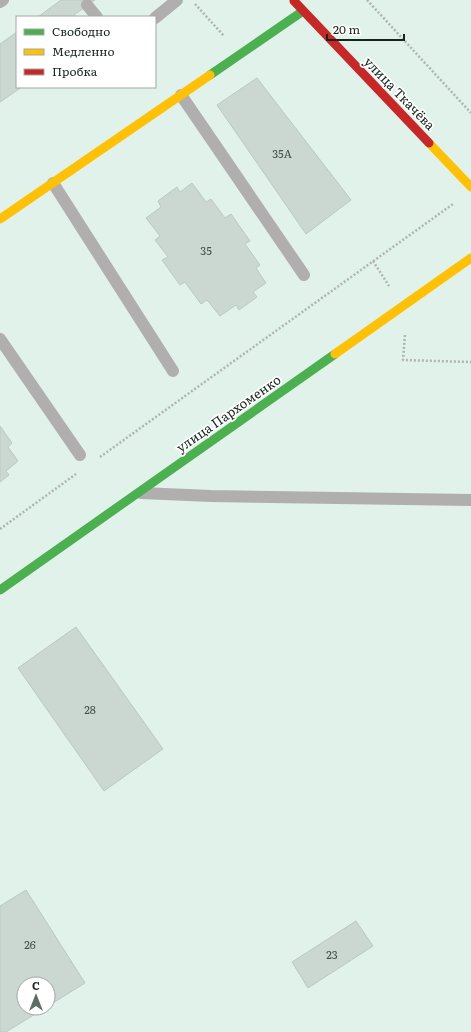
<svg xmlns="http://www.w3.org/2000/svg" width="471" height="1032" viewBox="0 0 471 1032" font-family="Literata,serif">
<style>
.building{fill:#cad8d1;stroke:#bbc9c2}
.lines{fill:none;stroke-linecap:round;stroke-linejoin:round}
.path{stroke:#b0b4b2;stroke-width:2.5;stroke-dasharray:2 2;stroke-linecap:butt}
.lane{stroke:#b1aeaf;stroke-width:12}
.fast{stroke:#4caf50;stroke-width:9}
.slow{stroke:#ffc107;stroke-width:9}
.jam{stroke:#c62828;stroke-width:9}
.labels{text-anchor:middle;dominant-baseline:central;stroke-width:3.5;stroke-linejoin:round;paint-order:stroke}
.number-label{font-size:11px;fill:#44514b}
.street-label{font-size:13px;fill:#18241e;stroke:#fff}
</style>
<rect width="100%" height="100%" fill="#e0f2e9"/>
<g class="building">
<polygon points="61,0 95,0 74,15 75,17 38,17"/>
<polygon points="17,32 17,87 22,87 0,102 0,44"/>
<polygon points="257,78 351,200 306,234 217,105"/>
<polygon points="192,183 206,202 211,199 225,218 231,214 250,241 245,244 260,265 256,268 266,283 253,292 257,297 239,310 236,305 220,316 207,300 201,304 185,282 180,285 162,260 168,257 155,240 160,236 146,218 161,207 158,201 177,187 180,192"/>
<polygon points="0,426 12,443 8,447 18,461 6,471 9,475 0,482"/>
<polygon points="76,627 163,749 104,791 18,668"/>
<polygon points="26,890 85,983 48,1006 48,984 24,984 24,1008 45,1008 6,1032 0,1032 0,906"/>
<polygon points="356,921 373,946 308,988 292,962"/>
</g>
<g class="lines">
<g class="path">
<polyline points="367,0 471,113"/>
<polyline points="195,4 224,36"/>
<polyline points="373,261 389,286"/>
<polyline points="405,335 403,360 471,362"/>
<polyline points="100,457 453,204"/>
<polyline points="0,529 76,474"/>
</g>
<g class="lane">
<polyline points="0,2 3,0"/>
<polyline points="87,5 97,17"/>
<polyline points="155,18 177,0"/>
<polyline points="181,95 304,275"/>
<polyline points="53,183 173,371"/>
<polyline points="0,339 80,455"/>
<polyline points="141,493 211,496 471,500"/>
</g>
<g class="fast">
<polyline points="210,75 303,11"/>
<polyline points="0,590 335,354"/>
</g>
<g class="slow">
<polyline points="429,143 471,187"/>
<polyline points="0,219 210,75"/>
<polyline points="335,354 471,258"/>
</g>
<polyline class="jam" points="294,1 429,143"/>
</g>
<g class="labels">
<g class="number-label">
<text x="282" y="153">35А</text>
<text x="206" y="250">35</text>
<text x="90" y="709">28</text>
<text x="30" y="944">26</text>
<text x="332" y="954">23</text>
</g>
<g class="street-label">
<text transform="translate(400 93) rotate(46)">улица Ткачёва</text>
<text transform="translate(228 413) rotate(-35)">улица Пархоменко</text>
</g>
</g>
<rect x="16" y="16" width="140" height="72" fill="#ffffff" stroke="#a3a7a5"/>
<rect x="24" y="29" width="20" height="6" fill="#4caf50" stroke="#a3a7a5"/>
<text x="52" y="36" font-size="12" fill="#18241e">Свободно</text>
<rect x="24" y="49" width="20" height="6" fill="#ffc107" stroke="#a3a7a5"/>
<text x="52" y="56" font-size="12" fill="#18241e">Медленно</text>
<rect x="24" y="69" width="20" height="6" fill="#c62828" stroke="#a3a7a5"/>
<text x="52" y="76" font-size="12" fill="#18241e">Пробка</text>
<g transform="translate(36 996)"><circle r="19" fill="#ffffff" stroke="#a3a7a5"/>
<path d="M0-3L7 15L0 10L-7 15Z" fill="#5e6c65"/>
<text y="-6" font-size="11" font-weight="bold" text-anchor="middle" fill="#18241e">С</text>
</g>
<path d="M327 34v6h77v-6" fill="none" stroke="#18241e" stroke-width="2"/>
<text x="333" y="34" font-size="12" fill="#18241e" stroke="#ffffff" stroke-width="3" paint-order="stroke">20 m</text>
</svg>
